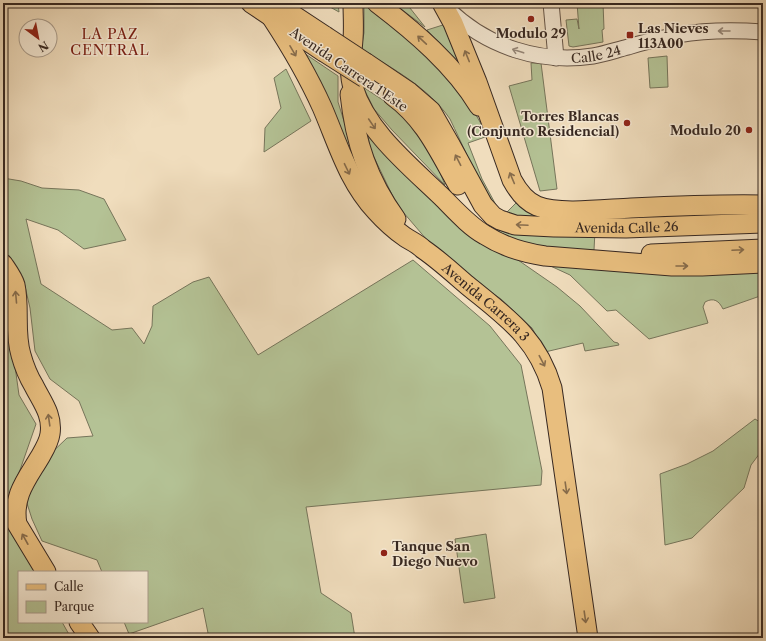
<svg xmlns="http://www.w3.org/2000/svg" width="766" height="641" viewBox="0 0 766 641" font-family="'Libre Caslon Text',serif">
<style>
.green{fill:#b4c295;stroke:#76755b}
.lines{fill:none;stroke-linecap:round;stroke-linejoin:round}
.tertiary-casing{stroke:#655548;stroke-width:17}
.primary-casing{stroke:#372821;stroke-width:21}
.tertiary{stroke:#f5e9d4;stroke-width:15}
.primary{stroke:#e8be7e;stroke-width:19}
.primary-bridge-casing{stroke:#372821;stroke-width:21;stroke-linecap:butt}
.primary-bridge{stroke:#e8be7e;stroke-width:19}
.oneway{stroke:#96887a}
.oneway2{stroke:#876c4b}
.poi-dot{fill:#8f2418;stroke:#f5e9d4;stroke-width:1.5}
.labels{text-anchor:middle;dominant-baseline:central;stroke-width:3;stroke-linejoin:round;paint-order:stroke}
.poi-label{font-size:13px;font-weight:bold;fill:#372821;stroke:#f5e9d4;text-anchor:start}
.street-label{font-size:13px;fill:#372821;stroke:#f5e9d4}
.neighbourhood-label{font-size:14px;letter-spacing:1px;fill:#7a1f14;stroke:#f5e9d4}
</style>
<rect width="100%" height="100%" fill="#f0ddbd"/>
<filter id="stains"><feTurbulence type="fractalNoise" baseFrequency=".005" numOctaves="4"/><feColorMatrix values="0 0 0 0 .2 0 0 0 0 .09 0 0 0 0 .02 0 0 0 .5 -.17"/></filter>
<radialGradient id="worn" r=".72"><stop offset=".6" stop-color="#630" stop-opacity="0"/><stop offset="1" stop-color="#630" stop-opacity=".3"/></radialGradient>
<g class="green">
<polygon points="323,3 338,3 339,12"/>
<path d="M364,3h4l62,49 46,63 12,21 -20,7 14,36 14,26c-17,-19 -26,-44 -37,-67 -3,-6 -6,-13 -9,-19 -22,-32 -57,-50 -89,-70l3,-16z"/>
<polygon points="393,3 406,3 425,27"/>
<polygon points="577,3 603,3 604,29 602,30 603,42 573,47 569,46 566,20 577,19 579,29"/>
<polygon points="446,24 466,72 427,30"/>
<polygon points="301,51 338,76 338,102 365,188"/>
<polygon points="667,56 668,87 650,88 648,58"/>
<polygon points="531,63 541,63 557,189 540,191 509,86 532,80"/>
<polygon points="286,69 311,121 264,152 265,128 281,108 274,78"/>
<polygon points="363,87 401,112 423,138 435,160 445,185 392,130 374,109"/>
<polygon points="366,127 473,232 518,260 557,287 580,306 614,342 618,343 619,345 585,351 583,343 545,352 532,328 501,299 467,276 433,247 397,205 371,151"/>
<polygon points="3,178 21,181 42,188 79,190 104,199 126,240 84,249 58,230 26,219 41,284 112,330 132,328 144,344 152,326 153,306 193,282 209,277 258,355 413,260 490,326 521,365 542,471 541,485 306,507 321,593 351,613 355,638 209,638 203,608 129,634 124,622 147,622 147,572 102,572 97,560 42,541 32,519 24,494 44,460 67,438 93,436 79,401 50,379 35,351 30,308 24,282 14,266 3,253"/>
<polygon points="518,201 543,218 523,217 505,214"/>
<path d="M487,223l108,8 -1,19c-16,0 -38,2 -54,-1 -19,-3 -37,-14 -53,-26z"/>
<path d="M544,263l219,4v28l-40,14c-4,-8 -9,-12 -18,-7l-2,5 5,16 -59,16 -33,-29 -9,1 -37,-36z"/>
<polygon points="3,293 5,295 19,395 36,424 20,470 8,497 10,518 37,572 19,572 19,622 62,622 71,638 3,638"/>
<polygon points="755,419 760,422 763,433 763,449 751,465 744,488 692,538 665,545 660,474 687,464 713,451"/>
<polygon points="486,534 495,598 464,603 455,539"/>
</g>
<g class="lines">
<defs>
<g id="tertiary">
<polyline points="551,3 556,58"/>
<path id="s1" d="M448,9c39,38 92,55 145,47 12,-2 23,-6 35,-9 16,-5 34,-9 50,-12 28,-5 57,-5 85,-3"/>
</g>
<g id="primary">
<polyline points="251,3 324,52"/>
<polyline points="275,3 325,36"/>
<path d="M353,3c0,12 1,24 0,36 -1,17 -5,33 0,48 13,44 57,79 89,110 13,13 27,29 43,38 17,11 40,18 60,21l127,10h30l61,-3"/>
<path d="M377,3c38,29 77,62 102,103"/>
<path d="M442,3l11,20 24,59 35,98c6,11 13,21 25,26 22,9 69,3 94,2 44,-2 88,-4 132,-3"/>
<path id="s2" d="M272,18c19,29 36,58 50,89 16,37 26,74 54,104 9,10 19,19 29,26 6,4 13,7 18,12 16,11 30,24 44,36 39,32 70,52 85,103l36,250"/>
<path id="s3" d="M366,63l43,29 22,19 20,35 32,59 10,11 7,4 15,5 39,2 72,1 137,-5"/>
<path d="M350,94c5,48 18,86 46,125"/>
<path d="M393,96c32,23 46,56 65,89"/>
<polyline points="651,254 763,249"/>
<path d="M3,264c4,6 10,14 12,21 5,23 -1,47 6,70 3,11 7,21 13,31 8,16 19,29 16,48 -1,8 -6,16 -10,23 -13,22 -28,39 -23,67l29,48"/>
<polyline points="79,622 90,638"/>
</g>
</defs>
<use href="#tertiary" class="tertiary-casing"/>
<use href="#primary" class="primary-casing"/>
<use href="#tertiary" class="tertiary"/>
<use href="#primary" class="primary"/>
<defs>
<g id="primary-bridge">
<polyline points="325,36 366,63"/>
<polyline points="324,52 365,78"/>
</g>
</defs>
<use href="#primary-bridge" class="primary-bridge-casing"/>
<use href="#primary-bridge" class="primary-bridge"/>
</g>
<defs><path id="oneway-shaft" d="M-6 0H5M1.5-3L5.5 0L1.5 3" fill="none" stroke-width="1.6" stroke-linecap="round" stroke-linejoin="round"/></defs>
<g class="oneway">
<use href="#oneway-shaft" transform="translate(724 31) rotate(-180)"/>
<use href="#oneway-shaft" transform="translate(518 51) rotate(-162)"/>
</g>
<g class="oneway2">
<use href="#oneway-shaft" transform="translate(422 40) rotate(-137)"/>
<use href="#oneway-shaft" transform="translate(293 51) rotate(60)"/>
<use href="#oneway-shaft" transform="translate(467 56) rotate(-112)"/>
<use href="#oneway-shaft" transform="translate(372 124) rotate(56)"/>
<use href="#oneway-shaft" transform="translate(458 160) rotate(-117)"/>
<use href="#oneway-shaft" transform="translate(347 169) rotate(64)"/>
<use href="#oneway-shaft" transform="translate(512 178) rotate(-113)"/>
<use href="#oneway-shaft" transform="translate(522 225) rotate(-177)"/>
<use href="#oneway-shaft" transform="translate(738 250) rotate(-3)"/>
<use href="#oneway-shaft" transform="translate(682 266)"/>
<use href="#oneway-shaft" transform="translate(16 297) rotate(-95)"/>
<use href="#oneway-shaft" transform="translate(542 361) rotate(62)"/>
<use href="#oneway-shaft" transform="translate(49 420) rotate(-98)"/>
<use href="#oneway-shaft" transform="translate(566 488) rotate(82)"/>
<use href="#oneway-shaft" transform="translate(25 539) rotate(-119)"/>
<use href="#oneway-shaft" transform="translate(585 617) rotate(82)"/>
</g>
<g class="poi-dot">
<circle cx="531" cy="19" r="4"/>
<rect x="626" y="31" width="8" height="8" rx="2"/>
<circle cx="627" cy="123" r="4"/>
<circle cx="749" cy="130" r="4"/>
<circle cx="384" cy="553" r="4"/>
</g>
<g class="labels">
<g class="poi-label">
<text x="638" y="28">Las Nieves<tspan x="638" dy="15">113A00</tspan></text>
<text x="531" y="33" text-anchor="middle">Modulo 29</text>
<text x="619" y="116" text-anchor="end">Torres Blancas<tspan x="619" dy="15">(Conjunto Residencial)</tspan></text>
<text x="741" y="130" text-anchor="end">Modulo 20</text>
<text x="392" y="546">Tanque San<tspan x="392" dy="15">Diego Nuevo</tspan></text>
</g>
<g class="street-label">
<text stroke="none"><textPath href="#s1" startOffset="161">Calle 24</textPath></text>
<text transform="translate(349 69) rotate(34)">Avenida Carrera 1 Este</text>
<text stroke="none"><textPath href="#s3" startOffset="339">Avenida Calle 26</textPath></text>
<text stroke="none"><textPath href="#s2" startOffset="363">Avenida Carrera 3</textPath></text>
</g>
<g class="neighbourhood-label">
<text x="110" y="34">LA PAZ<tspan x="110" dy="16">CENTRAL</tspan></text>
</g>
</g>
<rect width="766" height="641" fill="none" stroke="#f0ddbd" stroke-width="16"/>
<rect x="4" y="4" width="758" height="633" fill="none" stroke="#372821" stroke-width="2"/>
<rect x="8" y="8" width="750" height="625" fill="none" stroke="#372821"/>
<rect x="18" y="571" width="130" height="52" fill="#f5e9d4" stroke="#a99c8c"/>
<rect x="26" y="584" width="20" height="6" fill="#e8be7e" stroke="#a99c8c"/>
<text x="54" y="591" font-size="12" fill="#372821">Calle</text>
<rect x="26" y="601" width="20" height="12" fill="#b4c295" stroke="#a99c8c"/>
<text x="54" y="611" font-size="12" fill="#372821">Parque</text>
<g transform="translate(38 38) rotate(148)"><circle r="19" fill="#f5e9d4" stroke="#a99c8c"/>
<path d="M0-3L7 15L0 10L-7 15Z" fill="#8f2418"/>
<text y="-6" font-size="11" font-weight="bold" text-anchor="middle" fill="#372821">N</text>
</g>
<rect width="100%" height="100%" filter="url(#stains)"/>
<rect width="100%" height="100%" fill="url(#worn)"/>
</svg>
